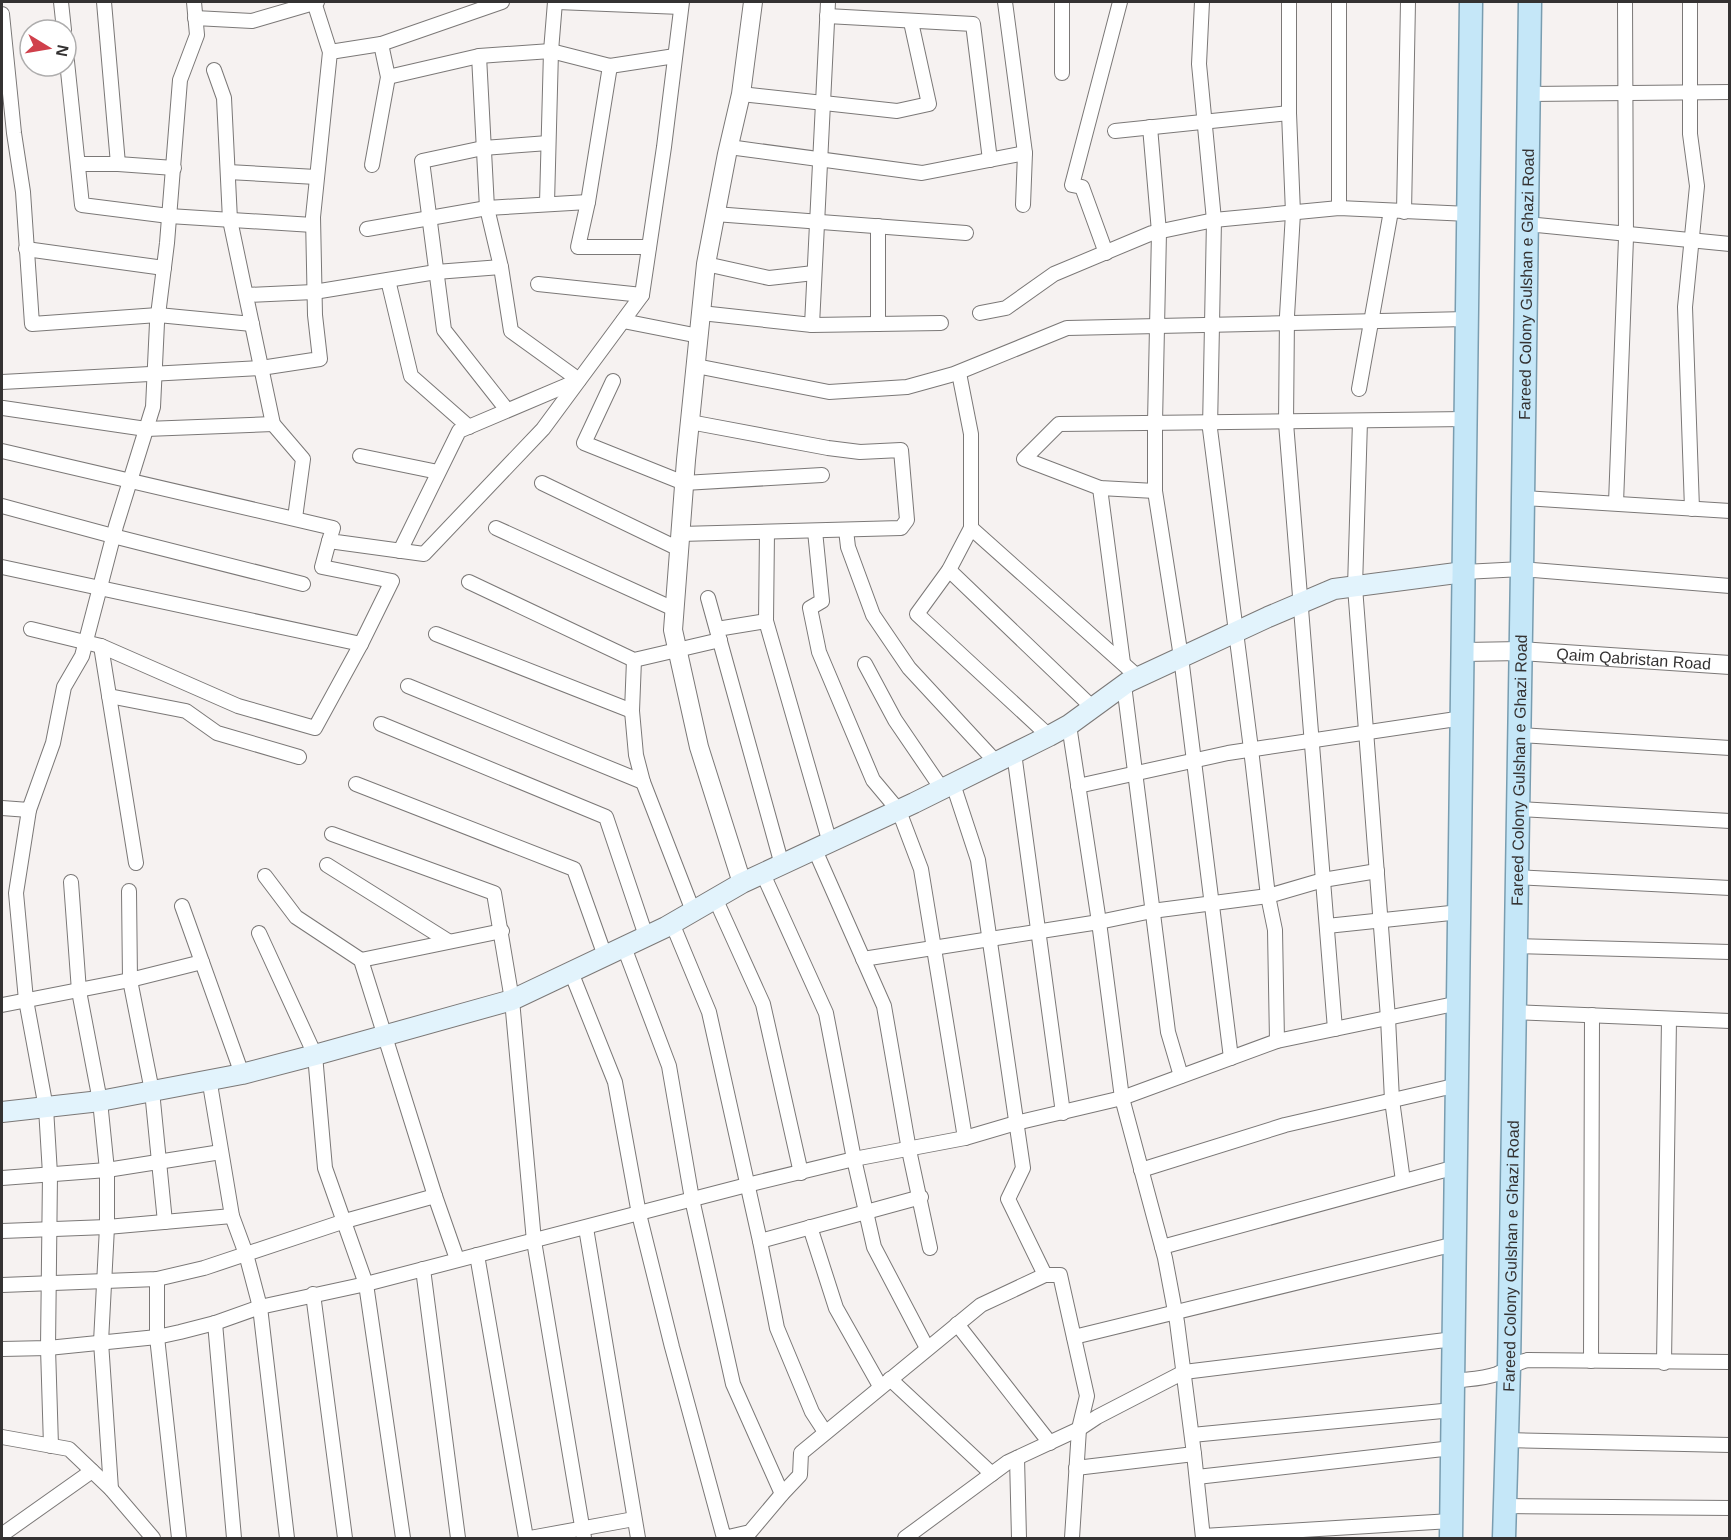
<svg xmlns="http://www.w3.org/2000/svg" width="1731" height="1540" viewBox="0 0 1731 1540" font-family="Helvetica,sans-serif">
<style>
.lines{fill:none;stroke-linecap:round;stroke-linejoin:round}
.minor-casing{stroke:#7b7877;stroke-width:16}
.tertiary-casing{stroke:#7b7877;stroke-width:20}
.secondary-casing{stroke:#7b7877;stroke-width:22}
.primary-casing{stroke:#799db0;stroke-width:25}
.minor{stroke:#fff;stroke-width:14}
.tertiary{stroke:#fff;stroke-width:18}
.secondary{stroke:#e2f3fc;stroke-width:20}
.primary{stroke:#c5e7f8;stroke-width:22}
.labels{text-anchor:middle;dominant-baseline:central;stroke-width:5;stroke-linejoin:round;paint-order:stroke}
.street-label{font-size:16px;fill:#343232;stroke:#fff}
</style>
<rect width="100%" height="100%" fill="#f6f2f1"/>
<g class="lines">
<defs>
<g id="minor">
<polyline points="61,2 64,30"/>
<polyline points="104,2 118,164"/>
<polyline points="557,2 681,7"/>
<polyline points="1005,2 1025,153 1023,205"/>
<polyline points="1202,2 1199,64 1214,220 1210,429 1251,749 1268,896 1275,930 1277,1041"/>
<polyline points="1289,2 1289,113 1293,213 1287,316 1286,423 1335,1029"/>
<polyline points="1690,2 1690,134 1697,186 1685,307 1692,509"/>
<polyline points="2,14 14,133 23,192 32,324 158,315 252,324"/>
<polyline points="827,16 973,24 990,160"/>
<polyline points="195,18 252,21 317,2"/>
<polyline points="66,52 82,205 169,216 313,225"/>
<polyline points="330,52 381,44 502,2"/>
<polyline points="479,56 487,208 501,267 511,331 579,380"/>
<polyline points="610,66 588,202 578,247 649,247"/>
<polyline points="214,70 224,98 230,220 273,424 303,459 295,518"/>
<polyline points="1062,73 1062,2"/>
<polyline points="388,77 479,56 551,51 610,66 675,56"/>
<polyline points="741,94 897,111 929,104 911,22"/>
<polyline points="1529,94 1730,92"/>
<polyline points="1150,127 1159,232 1155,423 1155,491 1181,657 1231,1058"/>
<polyline points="1115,131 1289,113"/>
<polyline points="729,147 922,173 1025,153"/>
<polyline points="78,164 118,164 174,168"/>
<polyline points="372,165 388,77 381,44"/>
<polyline points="228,172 316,177"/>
<polyline points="547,203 551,51 555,2"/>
<polyline points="1339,208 1339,2"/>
<polyline points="1404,212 1408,2"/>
<polyline points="715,214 966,233"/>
<polyline points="1527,224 1730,244"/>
<polyline points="878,226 878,324"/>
<polyline points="367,229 487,208 588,202"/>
<polyline points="26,249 164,268"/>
<polyline points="1106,253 1082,187 1072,185 1120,2"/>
<polyline points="706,264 769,278 814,273"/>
<polyline points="388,280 411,376 469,427"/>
<polyline points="538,284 642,295"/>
<polyline points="246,295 314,292 436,272 501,267"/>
<polyline points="701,313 812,325 941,323"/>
<polyline points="980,313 1006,308 1054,274 1152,233 1214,220 1339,208 1469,214"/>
<polyline points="623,321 699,336"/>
<polyline points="812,325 828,2"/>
<polyline points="696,366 829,392 907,387 954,374 1067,328 1467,319"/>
<polyline points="959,373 971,434 971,528 949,570 917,614 1049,736"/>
<polyline points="613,381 584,443 684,483 822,475"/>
<polyline points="2,382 261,368 320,359 315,315 313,217 330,52 314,2"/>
<polyline points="1359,389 1391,211"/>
<polyline points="3,408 146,429 273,424"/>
<polyline points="507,410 444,330 422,161 483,148 548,143"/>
<polyline points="1360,421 1355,587 1388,1018 1392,1100 1403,1181"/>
<polyline points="2,451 333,528 329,541 424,554 543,429 642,295 664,147 682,2"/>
<polyline points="360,456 438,472"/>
<polyline points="542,483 679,549"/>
<polyline points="1100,488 1123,663"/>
<polyline points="1155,491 1100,488 1024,459 1059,424 1466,419"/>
<polyline points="1523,498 1730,511"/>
<polyline points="1616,503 1626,238 1625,2"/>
<polyline points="2,506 113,536 303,584"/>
<polyline points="496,528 674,609"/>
<polyline points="971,528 1138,677"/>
<polyline points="846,530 848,547 873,615 909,668 996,762"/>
<polyline points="815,531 822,601 810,608 819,652 873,780 899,811 921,869 965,1138"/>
<polyline points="767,532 766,621 830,843"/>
<polyline points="680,534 901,528 907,520 901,450 860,452 828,448 690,422"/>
<polyline points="400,551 459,431 577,381"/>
<polyline points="2,567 361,644"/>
<polyline points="949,570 1093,708"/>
<polyline points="1464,572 1522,569 1730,586"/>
<polyline points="469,582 634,660 720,640"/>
<polyline points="708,598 782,865"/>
<polyline points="31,629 101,646 238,706 315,728 361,644 392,581 322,567 329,541"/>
<polyline points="717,629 766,621"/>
<polyline points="436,634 632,711"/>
<polyline points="101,646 136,863"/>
<polyline points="634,660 632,711 636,755 643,782 693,911"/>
<polyline points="865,664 895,720 942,789"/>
<polyline points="1124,685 1168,1032 1181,1076"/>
<polyline points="408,686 643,782"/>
<polyline points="109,696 186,711 217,733 299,757"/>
<polyline points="381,724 606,817 646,936"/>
<polyline points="1069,725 1099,922 1122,1098 1165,1258 1177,1322 1194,1454 1203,1538"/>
<polyline points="1519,735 1730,748"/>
<polyline points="1014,753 1063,1113"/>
<polyline points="356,784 574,869 605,956"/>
<polyline points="953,784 978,860 1023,1168 1008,1199 1045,1275 1060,1275 1087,1396 1079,1429 1072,1538"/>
<polyline points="1078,786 1228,753 1463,718"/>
<polyline points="2,808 29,810 53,743 64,687 82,656 116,526 153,407 157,323 167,243 180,80 197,35 194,2"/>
<polyline points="1518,809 1730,821"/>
<polyline points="29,810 16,893 26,1000 46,1108 50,1174 48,1348 51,1446"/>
<polyline points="332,834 494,893 512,1000 534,1241 584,1538"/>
<polyline points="815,850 884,1006 909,1150 930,1248"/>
<polyline points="327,865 448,941"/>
<polyline points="763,874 826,1013 854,1159 874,1247 927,1348"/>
<polyline points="265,876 296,917 361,960 435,1196 457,1259"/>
<polyline points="1516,877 1730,888"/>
<polyline points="71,882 79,991 100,1101 107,1170 107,1227 101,1342 111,1489"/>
<polyline points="129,891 130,980 152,1091 165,1222"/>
<polyline points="715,898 763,1004 801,1173"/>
<polyline points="182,906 242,1074"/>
<polyline points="672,923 709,1012 760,1241 777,1328 812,1412 825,1432"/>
<polyline points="1327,926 1460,912"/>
<polyline points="259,933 315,1055 325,1168 366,1284 403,1538"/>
<polyline points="1515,946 1730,952"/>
<polyline points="624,947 669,1066 692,1199 733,1384 782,1494"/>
<polyline points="863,959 1099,922 1152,911 1268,896 1323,880 1377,871"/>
<polyline points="361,960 502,931"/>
<polyline points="571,972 615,1082 639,1214 672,1347 724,1538 750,1532 782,1494 800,1475 801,1453 981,1305 1045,1275"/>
<polyline points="2,1005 130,980 202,962"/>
<polyline points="1514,1012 1730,1021"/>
<polyline points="209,1078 232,1216 246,1254 260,1307 287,1538"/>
<polyline points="1141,1170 1285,1125 1458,1085"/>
<polyline points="2,1178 107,1170 221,1152"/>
<polyline points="810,1227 836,1308 880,1386"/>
<polyline points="586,1228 638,1538"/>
<polyline points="2,1231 107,1227 232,1216"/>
<polyline points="760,1241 921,1197"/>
<polyline points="1162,1247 1456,1167"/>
<polyline points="477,1255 526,1538"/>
<polyline points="423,1269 458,1538"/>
<polyline points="157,1279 157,1337 179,1538"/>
<polyline points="2,1285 157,1279 204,1268 345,1221 435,1196"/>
<polyline points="313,1294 345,1538"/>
<polyline points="215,1323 234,1538"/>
<polyline points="957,1324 1050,1443"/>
<polyline points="1074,1337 1455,1244"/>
<polyline points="2,1349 48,1348 157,1337 180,1332 215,1323 260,1307 366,1284 747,1185 854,1159 965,1138 1016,1123 1122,1098 1277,1041 1459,1003"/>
<polyline points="1591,1361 1592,1015"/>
<polyline points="1664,1363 1669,1019"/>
<polyline points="890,1379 992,1474"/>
<path d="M1453,1381c15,-2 30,-2 44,-7 12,-5 19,-12 31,-14l202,2"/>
<polyline points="1192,1435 1453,1410"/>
<polyline points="2,1437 69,1449 111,1489 153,1538"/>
<polyline points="1506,1440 1730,1445"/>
<polyline points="1017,1458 1019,1538"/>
<polyline points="1076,1468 1194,1454"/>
<polyline points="1197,1477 1452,1448"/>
<polyline points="1504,1506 1730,1508"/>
<polyline points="3,1534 92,1471"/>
<polyline points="1203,1536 1451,1521"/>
<polyline points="530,1538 634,1519"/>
<polyline points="905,1538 1008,1462 1079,1429 1097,1417 1184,1372 1454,1339"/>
</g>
<g id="tertiary">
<path id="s1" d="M1464,652l57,-1 209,14"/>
<polyline points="742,883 699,747 673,630 686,460 706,264 727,154 741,94 753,2"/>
</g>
<polyline id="secondary" points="2,1112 100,1101 242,1074 315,1055 512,1000 666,927 742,883 914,803 1049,736 1069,725 1128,682 1268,617 1334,589 1464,572"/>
<g id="primary">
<polyline points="1451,1538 1471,2"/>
<path id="s2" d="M1504,1538l5,-171 13,-798 8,-567"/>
</g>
</defs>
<use href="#minor" class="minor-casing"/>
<use href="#tertiary" class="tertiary-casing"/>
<use href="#secondary" class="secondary-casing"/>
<use href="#primary" class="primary-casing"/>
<use href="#minor" class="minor"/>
<use href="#tertiary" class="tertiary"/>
<use href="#secondary" class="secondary"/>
<use href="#primary" class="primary"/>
</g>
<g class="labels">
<g class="street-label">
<text stroke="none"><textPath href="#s2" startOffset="1254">Fareed Colony Gulshan e Ghazi Road</textPath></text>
<text stroke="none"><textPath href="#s1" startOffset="170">Qaim Qabristan Road</textPath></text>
<text stroke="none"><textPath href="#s2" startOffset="768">Fareed Colony Gulshan e Ghazi Road</textPath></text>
<text stroke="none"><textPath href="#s2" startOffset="282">Fareed Colony Gulshan e Ghazi Road</textPath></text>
</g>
</g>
<rect width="1731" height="1540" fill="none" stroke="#343232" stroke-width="6"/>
<g transform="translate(48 48) rotate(101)"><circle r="28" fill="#ffffff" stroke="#aeadad" stroke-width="1.5"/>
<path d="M0-4.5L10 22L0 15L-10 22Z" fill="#d0404b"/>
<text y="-9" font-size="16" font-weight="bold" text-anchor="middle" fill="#343232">N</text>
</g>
</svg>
